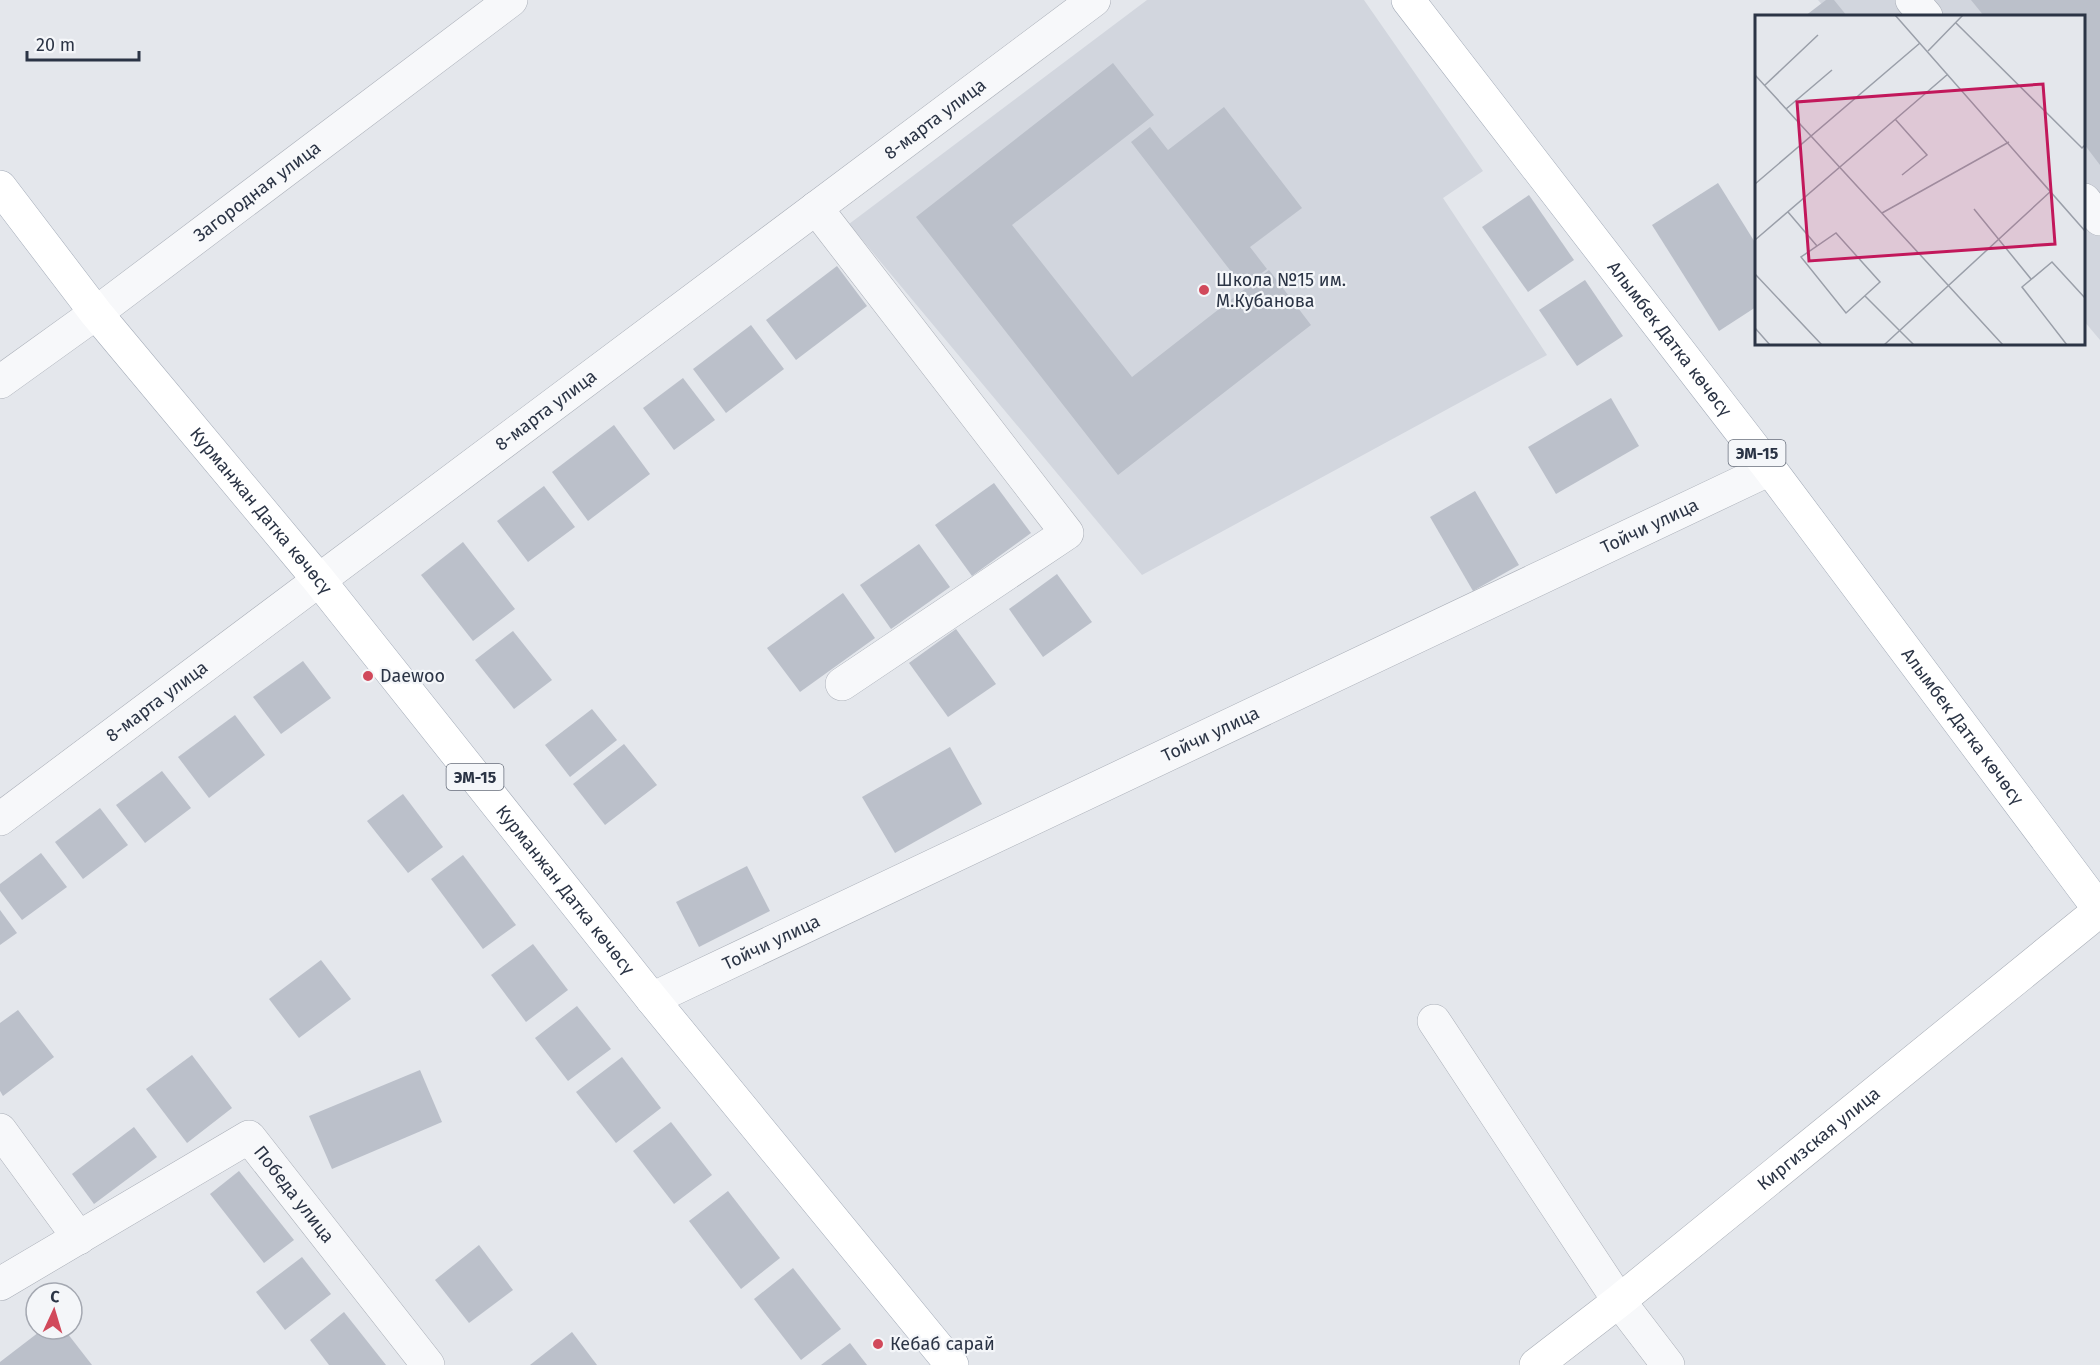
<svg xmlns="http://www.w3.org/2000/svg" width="2100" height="1365" viewBox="0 0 2100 1365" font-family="'Fira Sans',sans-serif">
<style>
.built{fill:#d2d6de}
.building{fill:#bbc0ca}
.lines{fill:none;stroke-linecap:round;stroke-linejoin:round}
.street-casing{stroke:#a9aeb7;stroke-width:34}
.secondary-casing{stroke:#a9aeb7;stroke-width:34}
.primary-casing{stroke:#a3abb8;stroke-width:34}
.street{stroke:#f7f8fa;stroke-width:33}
.secondary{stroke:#fff;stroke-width:33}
.primary{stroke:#fff;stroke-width:33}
.poi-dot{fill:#d1495b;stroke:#f4f6f9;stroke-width:2}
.labels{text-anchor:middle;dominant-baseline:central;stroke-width:4.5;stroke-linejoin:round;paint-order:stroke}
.shield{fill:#f4f6f9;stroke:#676e7b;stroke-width:1.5}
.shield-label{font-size:16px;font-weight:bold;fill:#2b3445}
.street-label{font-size:18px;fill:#2b3445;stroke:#f4f6f9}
.poi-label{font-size:18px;fill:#2b3445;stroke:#f4f6f9;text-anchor:start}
.inset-road{fill:none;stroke:#9a9fa9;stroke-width:1.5}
.view{fill:#c2185b;fill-opacity:0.15;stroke:#c2185b;stroke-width:3}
.inset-edge{fill:none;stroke:#2b3445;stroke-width:3}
</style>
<rect width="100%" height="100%" fill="#e4e7ec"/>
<g class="built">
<polygon points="1147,0 1364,0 1483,171 1443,198 1547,355 1142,575 849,224"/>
<polygon points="1818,0 2100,0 2100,340 2084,321 2084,16 1832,16"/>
</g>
<g class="building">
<polygon points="1826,0 1834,0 1847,16 1805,16"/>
<polygon points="1971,0 2100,0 2100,165 2084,144 2084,16 1984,16"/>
<polygon points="1113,63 1154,115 1012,225 1132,377 1269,270 1311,325 1118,475 916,217"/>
<polygon points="1224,107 1302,208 1250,247 1267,269 1243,287 1131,142 1150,127 1168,150"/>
<polygon points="1718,183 1756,244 1756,307 1719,331 1652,225"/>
<polygon points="1529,195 1574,260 1528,292 1482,227"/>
<polygon points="837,266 867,306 796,360 766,320"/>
<polygon points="1585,280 1623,336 1577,366 1539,310"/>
<polygon points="751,325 784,369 726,413 693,369"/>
<polygon points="683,378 715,420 674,450 643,408"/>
<polygon points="1611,398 1639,446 1556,494 1528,447"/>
<polygon points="614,425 650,474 588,521 552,472"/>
<polygon points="994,483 1031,533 972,576 935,525"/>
<polygon points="544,486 575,527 528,562 497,521"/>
<polygon points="1475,491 1519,565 1473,591 1430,517"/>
<polygon points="463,542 515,609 473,641 421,575"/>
<polygon points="919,544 950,587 891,629 860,585"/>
<polygon points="1057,574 1092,622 1043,657 1009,609"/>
<polygon points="843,593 875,638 800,692 767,648"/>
<polygon points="956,629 996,684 948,717 909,663"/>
<polygon points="513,631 552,680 514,709 475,660"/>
<polygon points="303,661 331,698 281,734 253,697"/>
<polygon points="592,709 617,740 570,777 545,745"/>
<polygon points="235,715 265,755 209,798 178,757"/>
<polygon points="624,744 657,785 605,825 573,784"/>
<polygon points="950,747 982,804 895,853 862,797"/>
<polygon points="162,771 191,808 145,843 116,805"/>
<polygon points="403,794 443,847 408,873 367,821"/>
<polygon points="100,808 128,845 83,879 55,842"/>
<polygon points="41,853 67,887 22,920 0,891 0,884"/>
<polygon points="463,855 516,925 483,949 431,879"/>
<polygon points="747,866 770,911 699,947 676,902"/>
<polygon points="0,910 17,933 0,945"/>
<polygon points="533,944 568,990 526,1022 491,975"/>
<polygon points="321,960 351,999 299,1038 269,999"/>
<polygon points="577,1006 611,1049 568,1081 535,1038"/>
<polygon points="18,1010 54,1057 3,1096 0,1091 0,1023"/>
<polygon points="192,1055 232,1108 187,1143 146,1089"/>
<polygon points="622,1057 661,1108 616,1143 576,1092"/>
<polygon points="420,1070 442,1122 332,1169 309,1116"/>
<polygon points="671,1122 712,1175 674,1204 633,1151"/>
<polygon points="134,1127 157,1157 94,1204 72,1174"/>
<polygon points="239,1171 294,1240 264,1263 210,1194"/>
<polygon points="728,1191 780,1258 741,1289 689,1221"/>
<polygon points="479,1245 513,1290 469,1323 435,1280"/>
<polygon points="302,1257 331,1294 285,1330 256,1292"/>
<polygon points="793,1268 841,1329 801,1360 754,1299"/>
<polygon points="344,1312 386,1365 329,1365 310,1340"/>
<polygon points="43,1329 64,1329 92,1365 0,1365 0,1362"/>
<polygon points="572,1332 597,1365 530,1365"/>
<polygon points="850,1343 867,1365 821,1365"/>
</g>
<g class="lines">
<defs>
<g id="street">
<polyline points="1912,0 1926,16"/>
<polyline points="2084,200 2100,219"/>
<polyline points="816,208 1067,533 842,684"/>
<path id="s1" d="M0,382l96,-69 415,-313"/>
<path id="s2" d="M0,819l1094,-819"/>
<path id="s3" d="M652,999l1118,-530"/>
<polyline points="1434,1021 1619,1301 1668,1365"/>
<polyline points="0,1130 79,1238"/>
<path id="s4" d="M0,1284l249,-147 179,228"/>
</g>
<g id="secondary">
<path id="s5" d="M1536,1365l83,-64 481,-391"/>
</g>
<g id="primary">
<path id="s6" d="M1408,0l362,469 330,441"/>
<path id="s7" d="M0,187l96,126 222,266 334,420 300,366"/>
</g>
</defs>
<use href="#street" class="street-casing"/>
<use href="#secondary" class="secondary-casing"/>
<use href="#primary" class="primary-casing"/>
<use href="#street" class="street"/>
<use href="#secondary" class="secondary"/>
<use href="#primary" class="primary"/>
</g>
<g class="poi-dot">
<circle cx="1204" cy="290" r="6"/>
<circle cx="368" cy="676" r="6"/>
<circle cx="878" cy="1344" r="6"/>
</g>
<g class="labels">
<g class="shield">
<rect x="1728.5" y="440" width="57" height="26" rx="4.5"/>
<rect x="446.5" y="764" width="57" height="26" rx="4.5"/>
</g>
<g class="shield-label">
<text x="1757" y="453">ЭМ-15</text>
<text x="475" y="777">ЭМ-15</text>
</g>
<g class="street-label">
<text stroke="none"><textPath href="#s2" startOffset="1168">8-марта улица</textPath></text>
<text stroke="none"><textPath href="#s1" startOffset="320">Загородная улица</textPath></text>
<text stroke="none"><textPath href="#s6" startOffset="428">Алымбек Датка көчөсү</textPath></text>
<text stroke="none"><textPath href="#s2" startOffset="682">8-марта улица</textPath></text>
<text stroke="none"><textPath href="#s7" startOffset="416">Курманжан Датка көчөсү</textPath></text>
<text stroke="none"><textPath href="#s3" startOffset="1104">Тойчи улица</textPath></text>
<text stroke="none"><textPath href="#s2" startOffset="196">8-марта улица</textPath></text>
<text stroke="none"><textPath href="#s6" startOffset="914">Алымбек Датка көчөсү</textPath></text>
<text stroke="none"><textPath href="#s3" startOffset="618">Тойчи улица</textPath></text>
<text stroke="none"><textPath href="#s7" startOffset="902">Курманжан Датка көчөсү</textPath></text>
<text stroke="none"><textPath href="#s3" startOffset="132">Тойчи улица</textPath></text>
<text stroke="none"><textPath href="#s5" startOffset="362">Киргизская улица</textPath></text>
<text stroke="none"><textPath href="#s4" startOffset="362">Победа улица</textPath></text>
</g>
<g class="poi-label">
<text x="1216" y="280">Школа №15 им.<tspan x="1216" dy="21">М.Кубанова</tspan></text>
<text x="380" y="676">Daewoo</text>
<text x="890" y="1344">Кебаб сарай</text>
</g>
</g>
<g transform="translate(1755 15)">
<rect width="330" height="330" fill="#e4e7ec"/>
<path class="inset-road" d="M140,0l190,216M201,8l126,125 3,-3M173,36l35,-36M0,60l248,270M10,70l53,-50M31,94l46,-39M140,104l32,36 -25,20M0,169l165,-141M219,194l57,70M33,197l29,34M127,198l127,-71M81,218l44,49 -34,31 -45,-56zM0,225l193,-166M0,259l67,71M110,281l49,49M0,313l15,17M129,330l167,-154M312,330l-45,-58 30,-25 33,36"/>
<path class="view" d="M288,69l12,160 -246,17 -12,-159z"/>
<rect width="330" height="330" class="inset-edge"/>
</g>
<g transform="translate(54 1311) rotate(4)"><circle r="28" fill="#f4f6f9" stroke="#a4a8b1" stroke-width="1.5"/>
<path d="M0-4.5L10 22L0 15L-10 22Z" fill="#d1495b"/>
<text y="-9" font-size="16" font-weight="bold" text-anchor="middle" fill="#2b3445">С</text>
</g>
<path d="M27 51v9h112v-9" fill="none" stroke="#2b3445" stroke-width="3"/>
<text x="36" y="51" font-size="18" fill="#2b3445" stroke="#f4f6f9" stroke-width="4.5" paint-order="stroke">20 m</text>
</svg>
